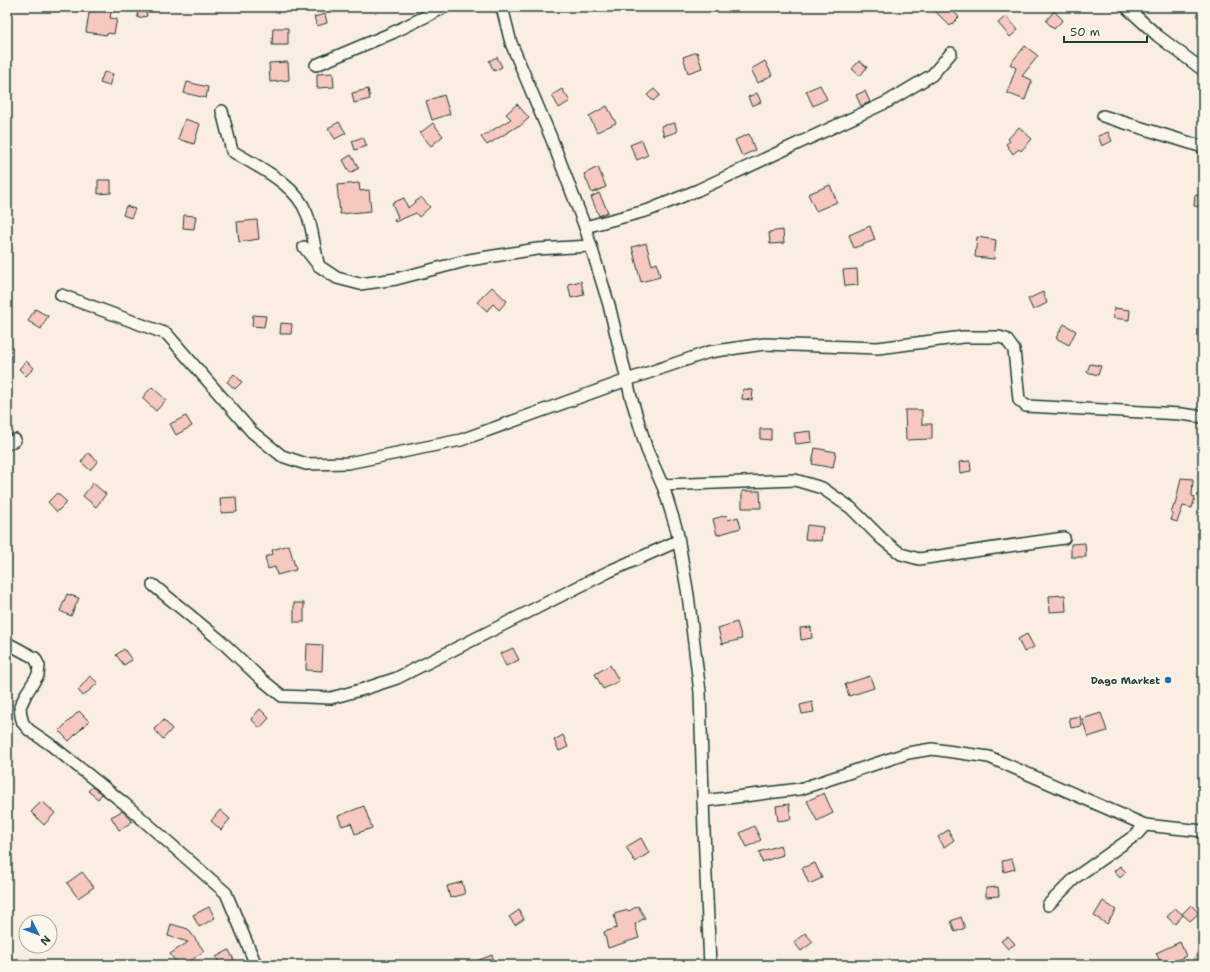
<svg xmlns="http://www.w3.org/2000/svg" width="1210" height="972" viewBox="0 0 1210 972" font-family="'Shantell Sans',sans-serif">
<style>
.building{fill:#f7c8bf;stroke:#1f3d34}
.lines{fill:none;stroke-linecap:round;stroke-linejoin:round}
.minor-casing{stroke:#1f3d34;stroke-width:14}
.minor{stroke:#fbf7ec;stroke-width:11}
.poi-dot{fill:#1f6fb2;stroke:#fbf7ec;stroke-width:1.5}
.labels{text-anchor:middle;dominant-baseline:central;stroke-width:4;stroke-linejoin:round;paint-order:stroke}
.poi-label{font-size:10px;font-weight:bold;fill:#1f3d34;stroke:#fbf7ec;text-anchor:end}
</style>
<rect width="100%" height="100%" fill="#faeee3"/>
<filter id="ink" filterUnits="userSpaceOnUse"><feTurbulence type="fractalNoise" baseFrequency=".025" numOctaves="2"/><feDisplacementMap in="SourceGraphic" scale="8" xChannelSelector="R" yChannelSelector="G"/><feConvolveMatrix kernelMatrix="1 2 1 2 8 2 1 2 1" color-interpolation-filters="sRGB"/></filter>
<g filter="url(#ink)">
<g class="building">
<polygon points="90,7 112,8 110,18 117,19 114,34 108,33 107,35 86,32"/>
<polygon points="145,7 147,16 138,18 137,9"/>
<polygon points="931,7 949,7 959,17 950,26"/>
<polygon points="1054,11 1063,20 1054,29 1046,21"/>
<polygon points="325,14 327,23 317,26 314,17"/>
<polygon points="1006,16 1018,30 1010,37 998,23"/>
<polygon points="273,28 288,28 288,45 272,45"/>
<polygon points="1025,46 1038,56 1022,76 1032,80 1025,100 1007,93 1016,68 1010,64"/>
<polygon points="697,52 702,68 688,73 683,57"/>
<polygon points="497,57 502,67 494,71 489,61"/>
<polygon points="765,61 772,75 758,83 751,69"/>
<polygon points="859,61 867,67 860,76 852,69"/>
<polygon points="288,62 289,80 270,82 269,63"/>
<polygon points="104,72 113,74 109,86 100,83"/>
<polygon points="333,73 334,87 317,88 317,74"/>
<polygon points="187,82 208,87 206,98 184,93"/>
<polygon points="820,85 827,99 813,106 806,91"/>
<polygon points="368,89 370,99 354,103 352,93"/>
<polygon points="562,89 570,101 559,108 552,95"/>
<polygon points="654,89 660,95 653,101 647,95"/>
<polygon points="865,91 870,102 861,106 856,95"/>
<polygon points="757,93 761,102 752,106 748,97"/>
<polygon points="444,95 450,114 432,120 426,101"/>
<polygon points="517,104 529,118 519,127 518,126 487,145 481,137 511,119 506,114"/>
<polygon points="607,106 616,123 597,132 589,116"/>
<polygon points="185,119 200,124 194,144 178,139"/>
<polygon points="339,122 346,133 335,139 328,128"/>
<polygon points="433,123 443,136 431,146 420,133"/>
<polygon points="675,123 677,132 664,136 661,126"/>
<polygon points="1019,127 1032,139 1021,151 1019,149 1013,154 1006,144 1010,141 1008,139"/>
<polygon points="1108,132 1112,141 1102,146 1098,136"/>
<polygon points="749,134 755,150 742,156 735,140"/>
<polygon points="363,137 367,146 355,150 352,141"/>
<polygon points="642,140 648,155 637,160 630,145"/>
<polygon points="351,155 359,168 350,173 343,160"/>
<polygon points="598,167 606,187 592,193 584,174"/>
<polygon points="98,180 111,180 111,193 98,194"/>
<polygon points="359,183 360,191 369,190 371,211 340,214 337,185"/>
<polygon points="830,185 837,202 816,211 808,194"/>
<polygon points="599,193 608,212 599,216 591,197"/>
<polygon points="1195,195 1203,196 1203,207 1194,206"/>
<polygon points="421,197 430,207 419,217 416,213 395,222 394,220 398,217 392,203 404,198 408,208"/>
<polygon points="126,206 135,209 131,218 123,215"/>
<polygon points="184,215 196,216 194,229 183,228"/>
<polygon points="257,220 259,239 239,242 237,222"/>
<polygon points="870,226 875,240 854,248 849,235"/>
<polygon points="783,230 784,243 770,244 769,232"/>
<polygon points="977,237 996,240 994,259 975,257"/>
<polygon points="646,243 652,265 657,263 660,277 641,282 632,247"/>
<polygon points="857,269 858,285 845,286 843,270"/>
<polygon points="581,281 584,295 571,298 568,284"/>
<polygon points="492,287 507,301 499,310 493,304 487,311 477,302"/>
<polygon points="1043,292 1047,303 1033,310 1028,299"/>
<polygon points="1114,308 1130,310 1129,320 1113,318"/>
<polygon points="35,309 48,316 41,329 28,321"/>
<polygon points="253,315 266,316 264,327 252,326"/>
<polygon points="281,323 292,324 291,334 280,334"/>
<polygon points="1064,324 1076,331 1069,345 1056,338"/>
<polygon points="26,361 34,368 26,376 19,369"/>
<polygon points="1090,364 1101,366 1098,375 1087,372"/>
<polygon points="234,374 242,382 235,389 227,382"/>
<polygon points="152,387 166,400 156,411 142,398"/>
<polygon points="743,389 753,390 752,400 742,399"/>
<polygon points="905,410 922,410 922,424 932,424 932,439 906,440"/>
<polygon points="186,416 192,426 176,435 170,424"/>
<polygon points="760,429 771,429 771,440 760,439"/>
<polygon points="811,431 812,442 796,444 794,433"/>
<polygon points="815,448 836,452 833,468 812,464"/>
<polygon points="88,453 98,461 90,470 81,462"/>
<polygon points="970,461 971,471 960,473 959,462"/>
<polygon points="1181,478 1193,479 1192,496 1195,497 1192,508 1183,506 1177,522 1171,520 1173,514 1171,513 1174,505 1175,505"/>
<polygon points="93,483 106,494 96,507 83,496"/>
<polygon points="742,491 760,491 761,508 742,508"/>
<polygon points="57,493 67,502 57,512 48,502"/>
<polygon points="236,497 237,512 221,513 220,498"/>
<polygon points="727,515 728,520 738,517 741,528 717,535 713,519"/>
<polygon points="807,525 823,527 821,541 805,539"/>
<polygon points="1085,543 1086,557 1071,557 1071,544"/>
<polygon points="289,545 296,570 277,575 275,567 268,569 265,557 273,554 272,550"/>
<polygon points="67,594 79,598 71,616 60,611"/>
<polygon points="1065,595 1066,611 1050,612 1049,596"/>
<rect x="294" y="603" width="10" height="19"/>
<polygon points="737,622 742,639 722,644 718,628"/>
<polygon points="811,627 812,638 801,640 800,628"/>
<polygon points="1027,634 1034,647 1024,652 1018,639"/>
<polygon points="307,644 323,645 322,671 306,670"/>
<polygon points="513,648 519,660 506,666 500,654"/>
<polygon points="124,649 132,660 124,665 116,655"/>
<polygon points="610,665 619,681 603,689 595,674"/>
<polygon points="90,676 98,683 83,696 78,690"/>
<polygon points="870,676 874,688 849,696 845,684"/>
<polygon points="812,702 814,712 802,714 800,705"/>
<polygon points="260,709 269,718 260,728 251,719"/>
<polygon points="79,711 89,721 69,741 59,731"/>
<polygon points="1101,713 1107,731 1088,737 1082,719"/>
<polygon points="1080,716 1082,726 1071,728 1069,718"/>
<polygon points="164,720 172,729 163,739 154,729"/>
<polygon points="563,735 568,747 559,751 554,740"/>
<polygon points="92,787 102,794 98,799 88,791"/>
<polygon points="824,793 833,813 817,821 807,801"/>
<polygon points="42,801 55,813 44,825 31,812"/>
<polygon points="789,804 791,819 778,821 776,806"/>
<polygon points="364,806 372,828 355,834 351,823 342,826 338,816"/>
<polygon points="220,810 230,819 221,830 211,821"/>
<polygon points="122,811 130,818 132,822 119,830 111,817"/>
<polygon points="754,826 761,840 747,847 740,833"/>
<polygon points="948,830 954,840 944,847 938,837"/>
<polygon points="641,838 649,853 635,862 626,847"/>
<polygon points="780,845 783,855 762,862 759,852"/>
<polygon points="1012,859 1015,869 1004,872 1002,861"/>
<polygon points="815,863 822,878 809,884 802,868"/>
<polygon points="1120,866 1126,872 1120,878 1114,871"/>
<polygon points="82,872 94,887 78,898 67,883"/>
<polygon points="462,882 465,894 450,898 447,886"/>
<polygon points="998,887 999,896 986,897 986,888"/>
<polygon points="1103,901 1116,910 1107,924 1094,916"/>
<polygon points="1191,905 1199,913 1190,921 1182,914"/>
<polygon points="638,906 645,918 635,924 639,938 608,948 604,932 617,928 614,914 628,910 629,911"/>
<polygon points="209,907 215,918 199,927 193,915"/>
<polygon points="1175,908 1183,915 1175,924 1167,917"/>
<polygon points="519,910 524,919 515,925 509,917"/>
<polygon points="961,917 965,928 955,932 951,921"/>
<polygon points="171,924 188,929 204,951 185,965 178,965 170,954 188,942 168,936"/>
<polygon points="805,933 813,942 801,951 794,942"/>
<polygon points="1008,936 1015,944 1008,949 1001,941"/>
<polygon points="1203,940 1203,965 1192,965 1203,939"/>
<polygon points="1180,942 1186,956 1166,965 1162,965 1156,953"/>
<polygon points="229,950 235,962 230,965 220,965 216,957"/>
<polygon points="492,955 496,965 469,965 469,964"/>
</g>
<g class="lines">
<defs>
<g id="minor">
<polyline points="502,7 511,43 552,140 585,227 609,305 631,397 647,450 664,489 677,531 688,595 700,692 704,831 710,965"/>
<polyline points="1126,7 1158,36 1203,70"/>
<polyline points="316,65 392,33 445,7"/>
<path d="M222,111l10,40c26,16 64,33 75,63 6,15 7,33 11,49"/>
<polyline points="1103,116 1203,147"/>
<polyline points="585,227 649,210 698,190 887,102 932,75 951,53"/>
<polyline points="304,247 319,266 337,278 360,284 396,279 469,260 537,249 591,246"/>
<polyline points="61,295 167,334 252,432 282,456 306,464 348,463 461,440 627,380 709,352 764,344 878,348 963,337 999,337 1006,339 1014,350 1019,400 1026,406 1181,414 1203,417"/>
<polyline points="7,444 15,440"/>
<polyline points="663,485 795,480 822,488 851,508 882,539 901,554 919,559 1064,538"/>
<polyline points="153,585 221,641 260,678 282,696 331,698 364,689 397,678 610,571 678,541"/>
<polyline points="7,643 35,658 39,666 38,675 26,694 20,707 21,716 23,723 29,730 51,745 125,804 226,893 256,965"/>
<polyline points="703,801 800,789 908,753 932,749 989,757 1145,825 1203,831"/>
<polyline points="1048,905 1076,877 1137,834 1145,825"/>
</g>
</defs>
<use href="#minor" class="minor-casing"/>
<use href="#minor" class="minor"/>
</g>
</g>
<circle class="poi-dot" cx="1168" cy="680" r="4"/>
<g class="labels">
<g class="poi-label">
<text x="1160" y="680">Dago Market</text>
</g>
</g>
<rect width="1210" height="972" fill="none" stroke="#fbf7ec" stroke-width="24"/>
<rect x="12" y="12" width="1186" height="948" fill="none" stroke="#1f3d34" stroke-width="1.5" filter="url(#ink)"/>
<g transform="translate(38 934) rotate(132)"><circle r="19" fill="#fbf7ec" stroke="#a3ada2"/>
<path d="M0-3L7 15L0 10L-7 15Z" fill="#1f6fb2"/>
<text y="-6" font-size="11" font-weight="bold" text-anchor="middle" fill="#1f3d34">N</text>
</g>
<path d="M1064 36v6h83v-6" fill="none" stroke="#1f3d34" stroke-width="2"/>
<text x="1070" y="36" font-size="12" fill="#1f3d34" stroke="#fbf7ec" stroke-width="3" paint-order="stroke">50 m</text>
</svg>
